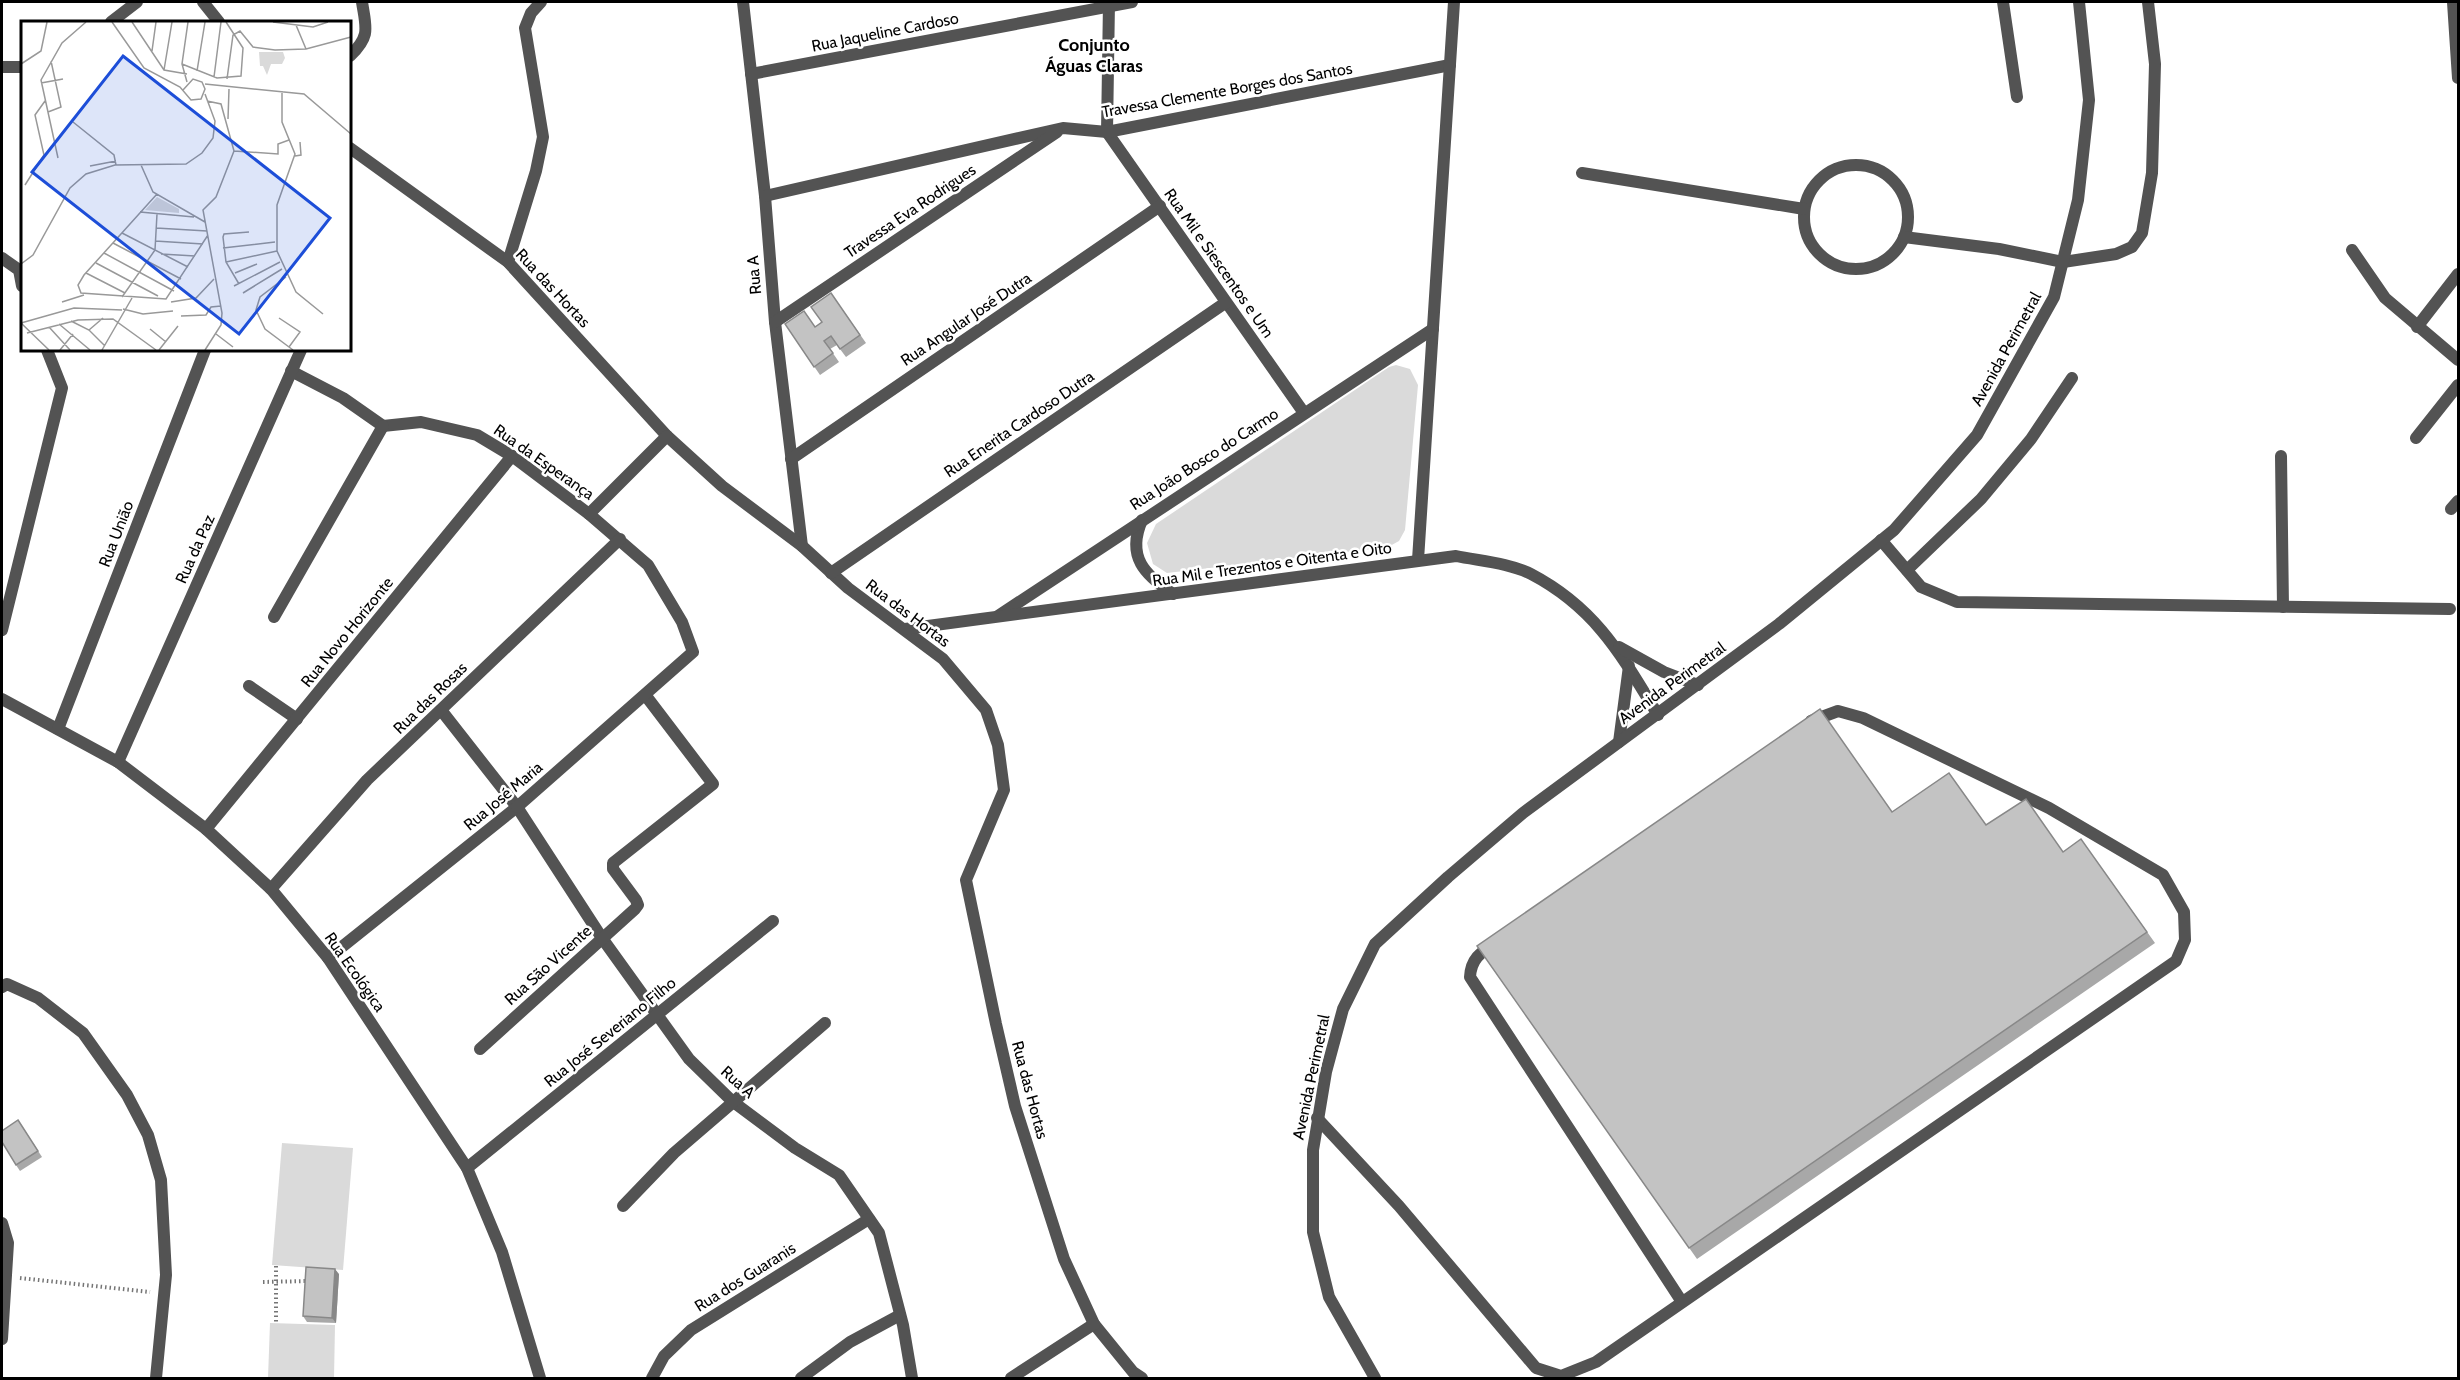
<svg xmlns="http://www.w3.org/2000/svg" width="2460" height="1380" viewBox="0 0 2460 1380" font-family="Cabin,sans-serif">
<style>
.green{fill:#dadada}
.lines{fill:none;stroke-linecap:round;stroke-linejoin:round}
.path{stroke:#757575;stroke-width:4;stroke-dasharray:1.5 3;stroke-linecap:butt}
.lane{stroke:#535353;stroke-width:12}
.street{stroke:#535353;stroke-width:12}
.wall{fill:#a8a8a8}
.shaded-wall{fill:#888}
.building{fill:#c3c3c3;stroke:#888;stroke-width:1.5}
.labels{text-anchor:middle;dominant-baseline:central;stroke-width:5;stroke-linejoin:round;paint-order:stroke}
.street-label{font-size:16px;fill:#000;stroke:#fff}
.neighbourhood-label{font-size:18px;font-weight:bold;fill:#000;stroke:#fff}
.inset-road{fill:none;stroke:#999;stroke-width:1.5}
.view{fill:#1d4ed8;fill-opacity:0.15;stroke:#1d4ed8;stroke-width:3}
.inset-edge{fill:none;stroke:#000;stroke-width:3}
</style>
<rect width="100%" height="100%" fill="#fff"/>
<g class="green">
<polygon points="1396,365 1410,369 1418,385 1405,530 1399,541 1388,547 1167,573 1153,564 1147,543 1156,524 1389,367"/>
<polygon points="282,1143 353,1148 343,1270 272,1265"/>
<polygon points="270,1323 335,1325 334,1378 268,1378"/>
</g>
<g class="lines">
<g class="path">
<polyline points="276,1266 276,1324"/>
<polyline points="20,1278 150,1292"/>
<polyline points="263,1282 309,1281"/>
</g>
<g class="lane">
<polyline points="2003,2 2017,97"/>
<polyline points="111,22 137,2"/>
<polyline points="2,67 22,67"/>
<circle cx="1856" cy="217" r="52"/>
<polyline points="1582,173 1804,209"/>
<polyline points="1904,237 1999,249 2063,262 2116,254 2132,247 2142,233 2152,173 2155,64 2148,2"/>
<polyline points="249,686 297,719"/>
<polyline points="441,710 517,807 602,938 689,1059 732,1101 795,1148 839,1175 879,1233 903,1325 912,1378"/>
<path d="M1495,943c-15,10 -24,16 -25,34l212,325"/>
<polyline points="328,958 517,807"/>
<polyline points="2,987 7,984 38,998 83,1033 127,1095 148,1135 161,1180 166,1275 156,1378"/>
<polyline points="480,1049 635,909 638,905 636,900 613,869 613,863 713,784 646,696"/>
<polyline points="1317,1118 1399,1206 1536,1368 1561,1376 1596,1362 2176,961 2185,940 2184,912 2163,875 2049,808 1863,718 1838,711 1811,721"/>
<polyline points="467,1168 773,921"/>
<polyline points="623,1206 674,1153 825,1023"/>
<polyline points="2,1223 8,1243 2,1339"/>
<polyline points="652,1378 664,1356 691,1330 869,1219"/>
<polyline points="801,1378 850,1342 900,1315"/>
</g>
<g class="street">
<polyline points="203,2 219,22"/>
<polyline points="743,2 765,196 775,322 802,546"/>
<polyline points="1109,2 1107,132 1304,413"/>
<polyline points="2453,2 2458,78"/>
<path d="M350,56c21,-20 16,-28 12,-54"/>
<polyline points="751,74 1132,2"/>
<polyline points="350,148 508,262 667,436 722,486 802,546 848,588 943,659 986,710 998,745 1004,790 966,880 996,1024 1015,1106 1064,1259 1094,1324 1133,1372 1142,1378"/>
<polyline points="765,196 1063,128 1107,132 1450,65"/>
<polyline points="2352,250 2385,298 2458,360"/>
<polyline points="2,258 19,270 22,286"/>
<polyline points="508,262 536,171 543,137 525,28 531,13 541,2"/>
<polyline points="775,322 1057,132"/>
<polyline points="2417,327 2458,274"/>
<polyline points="291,371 343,398 383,426"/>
<polyline points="383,426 421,422 477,435 512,456 589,514 648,565 682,622 693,652 517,807"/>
<polyline points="2416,438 2458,385"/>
<polyline points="2281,456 2283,607"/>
<polyline points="791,459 1160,206"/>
<polyline points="2451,509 2458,501"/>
<polyline points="589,514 667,436"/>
<path d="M1142,520c-16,37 3,55 31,74"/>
<polyline points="1881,540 1921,587 1957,602 2450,609"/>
<polyline points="1418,560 1454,2"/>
<polyline points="1907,570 1981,499 2031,439 2072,378"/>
<polyline points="831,573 1225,303"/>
<polyline points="998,616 1433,329"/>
<polyline points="274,617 383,426"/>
<path d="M905,629l551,-73c24,5 53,7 75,18 65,34 91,82 127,141"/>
<polyline points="2,630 62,388 47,350"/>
<polyline points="1619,647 1664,672 1698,685"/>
<polyline points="2,699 118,762 206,829 271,889 328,958 467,1168 502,1252 540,1378"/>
<polyline points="58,729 205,350"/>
<polyline points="1619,742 1629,666"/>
<polyline points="118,762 301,350"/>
<polyline points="206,829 512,456"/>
<polyline points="271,889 367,780 620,539"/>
<polyline points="1011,1378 1094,1324"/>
<polyline points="1375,1378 1329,1297 1313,1232 1313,1150 1326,1072 1343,1009 1375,944 1448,877 1523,813 1779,624 1894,530 1977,435 2054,297 2078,200 2089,100 2079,2"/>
</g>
</g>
<g class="wall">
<polygon points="831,293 866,343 846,357 837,345 830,349 839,362 820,375 785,324 815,327 822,322"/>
<polygon points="1892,812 1986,825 2063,852 2081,839 2155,943 1697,1259 1477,946"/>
<polygon points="18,1120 42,1157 20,1171 16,1165"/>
<polygon points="339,1274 336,1323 307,1322 303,1316"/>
</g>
<polygon class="shaded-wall" points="335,1269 339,1274 336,1323 332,1318"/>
<g class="building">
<polygon points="831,293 860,335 840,349 831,336 824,341 833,353 814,367 785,324 804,311 815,327 822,322 811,307"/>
<polygon points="1820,709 1892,812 1949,773 1986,825 2026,799 2063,852 2081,839 2147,932 1689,1248 1477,946"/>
<polygon points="18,1120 38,1151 16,1165 2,1142 2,1131"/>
<polygon points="306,1267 335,1269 332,1318 303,1316"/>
</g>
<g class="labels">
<g class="street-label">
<text transform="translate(885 32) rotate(-11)">Rua Jaqueline Cardoso</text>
<text transform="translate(1227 90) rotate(-10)">Travessa Clemente Borges dos Santos</text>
<text transform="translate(910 211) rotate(-34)">Travessa Eva Rodrigues</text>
<text transform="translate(1219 263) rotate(55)">Rua Mil e Siescentos e Um</text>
<text transform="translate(754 275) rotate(-95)">Rua A</text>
<text transform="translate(553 288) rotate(47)">Rua das Hortas</text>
<text transform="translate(966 319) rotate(-34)">Rua Angular José Dutra</text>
<text transform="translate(2006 349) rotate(-61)">Avenida Perimetral</text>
<text transform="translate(1019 424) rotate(-34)">Rua Enerita Cardoso Dutra</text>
<text transform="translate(1204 459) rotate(-33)">Rua João Bosco do Carmo</text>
<text transform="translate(544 462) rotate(35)">Rua da Esperança</text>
<text transform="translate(116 534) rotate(-69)">Rua União</text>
<text transform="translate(195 549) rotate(-66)">Rua da Paz</text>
<text transform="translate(1272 564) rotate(-8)">Rua Mil e Trezentos e Oitenta e Oito</text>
<text transform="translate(908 613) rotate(37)">Rua das Hortas</text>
<text transform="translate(347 632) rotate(-51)">Rua Novo Horizonte</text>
<text transform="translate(1672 683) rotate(-36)">Avenida Perimetral</text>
<text transform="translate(430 698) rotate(-44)">Rua das Rosas</text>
<text transform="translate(503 796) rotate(-40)">Rua José Maria</text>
<text transform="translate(548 965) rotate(-42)">Rua São Vicente</text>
<text transform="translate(355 972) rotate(55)">Rua Ecológica</text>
<text transform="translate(610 1032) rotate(-39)">Rua José Severiano Filho</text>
<text transform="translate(1311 1077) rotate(-78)">Avenida Perimetral</text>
<text transform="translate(738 1082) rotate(42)">Rua A</text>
<text transform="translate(1030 1090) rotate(75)">Rua das Hortas</text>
<text transform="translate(745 1277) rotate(-32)">Rua dos Guaranis</text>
</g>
<g class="neighbourhood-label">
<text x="1094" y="45">Conjunto<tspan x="1094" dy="21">Águas Claras</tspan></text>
</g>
</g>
<g transform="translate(21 21)">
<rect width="330" height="330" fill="#fff"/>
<path d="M238,31h24l2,6 -3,6h-11l-4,11 -4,-9h-3zM136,176l22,12v4l-34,-3z" fill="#dadada"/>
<path class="inset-road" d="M91,1l32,46 36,19 11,13 10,-1 4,-10 -3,-7 -9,-3 -10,11M111,1l32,48 23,4M252,1l40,5 15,-5M275,4l10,24M131,30l4,-29M0,43l20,-13 6,-29M161,43l35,14 24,-2 2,-28 -17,-26M143,49l8,-48M176,50l8,-49M193,56l7,-55M206,58l6,-44 7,-4 13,16 22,3 31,-1 45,-12M166,61l-5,-18 6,-42M20,62l22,-4M184,63l99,10 47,40M261,70v31l13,32 -18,51v46l19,41 27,22M27,91l13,-5 -10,-46M207,98l1,-30M52,101l41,33 2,10M213,130l44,3v-10l11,-4M274,135l6,-1 -1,-13M37,137l-17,-78 21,-37 24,-21M120,144l12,27 52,30M69,145l26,-5M4,164l19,-30 -9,-40 10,-14M136,173l-73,81 -6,10 3,8 85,6 42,-64M119,191l54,5M135,207l51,3M101,212l66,34M134,220l48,3M92,222l68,36M202,227l52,-6M83,232l70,38M140,233l34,2M205,241l51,-11M75,242l62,33M0,243l12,-9 37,-67 16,-14 29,-9 71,-1 16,-11 11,-15 2,-17 -10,-27M65,252l39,20M214,252l22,-9M265,256l-26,20 -4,13 9,19 28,21M218,263l-13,-22 -3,-25 1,-3 25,-2M213,265l46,-24M222,272l39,-24M101,276l33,-47 2,-36M41,281l22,-7M150,281l25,-4 18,-19M102,288l20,5 30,-3M160,295l25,-1 5,-8 10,-1M258,297l21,14 -11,15M50,300l18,9 16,16M0,302l53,-15 48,2M0,302l28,27M38,303l31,26M28,306l21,23M129,308l16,13M68,309l14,-12M6,312l51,-13 35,-1 43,31M195,313l17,13M39,329l13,-16M81,329l30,-52M138,329l19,-24M184,329l16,-25 1,-12 -19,-103 13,-13 18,-46 -13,-47 -14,-3"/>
<path class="view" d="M102,35l207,162 -91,116 -207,-162z"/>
<rect width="330" height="330" class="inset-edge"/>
</g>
<rect width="2460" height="1380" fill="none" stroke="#000000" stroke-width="6"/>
</svg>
